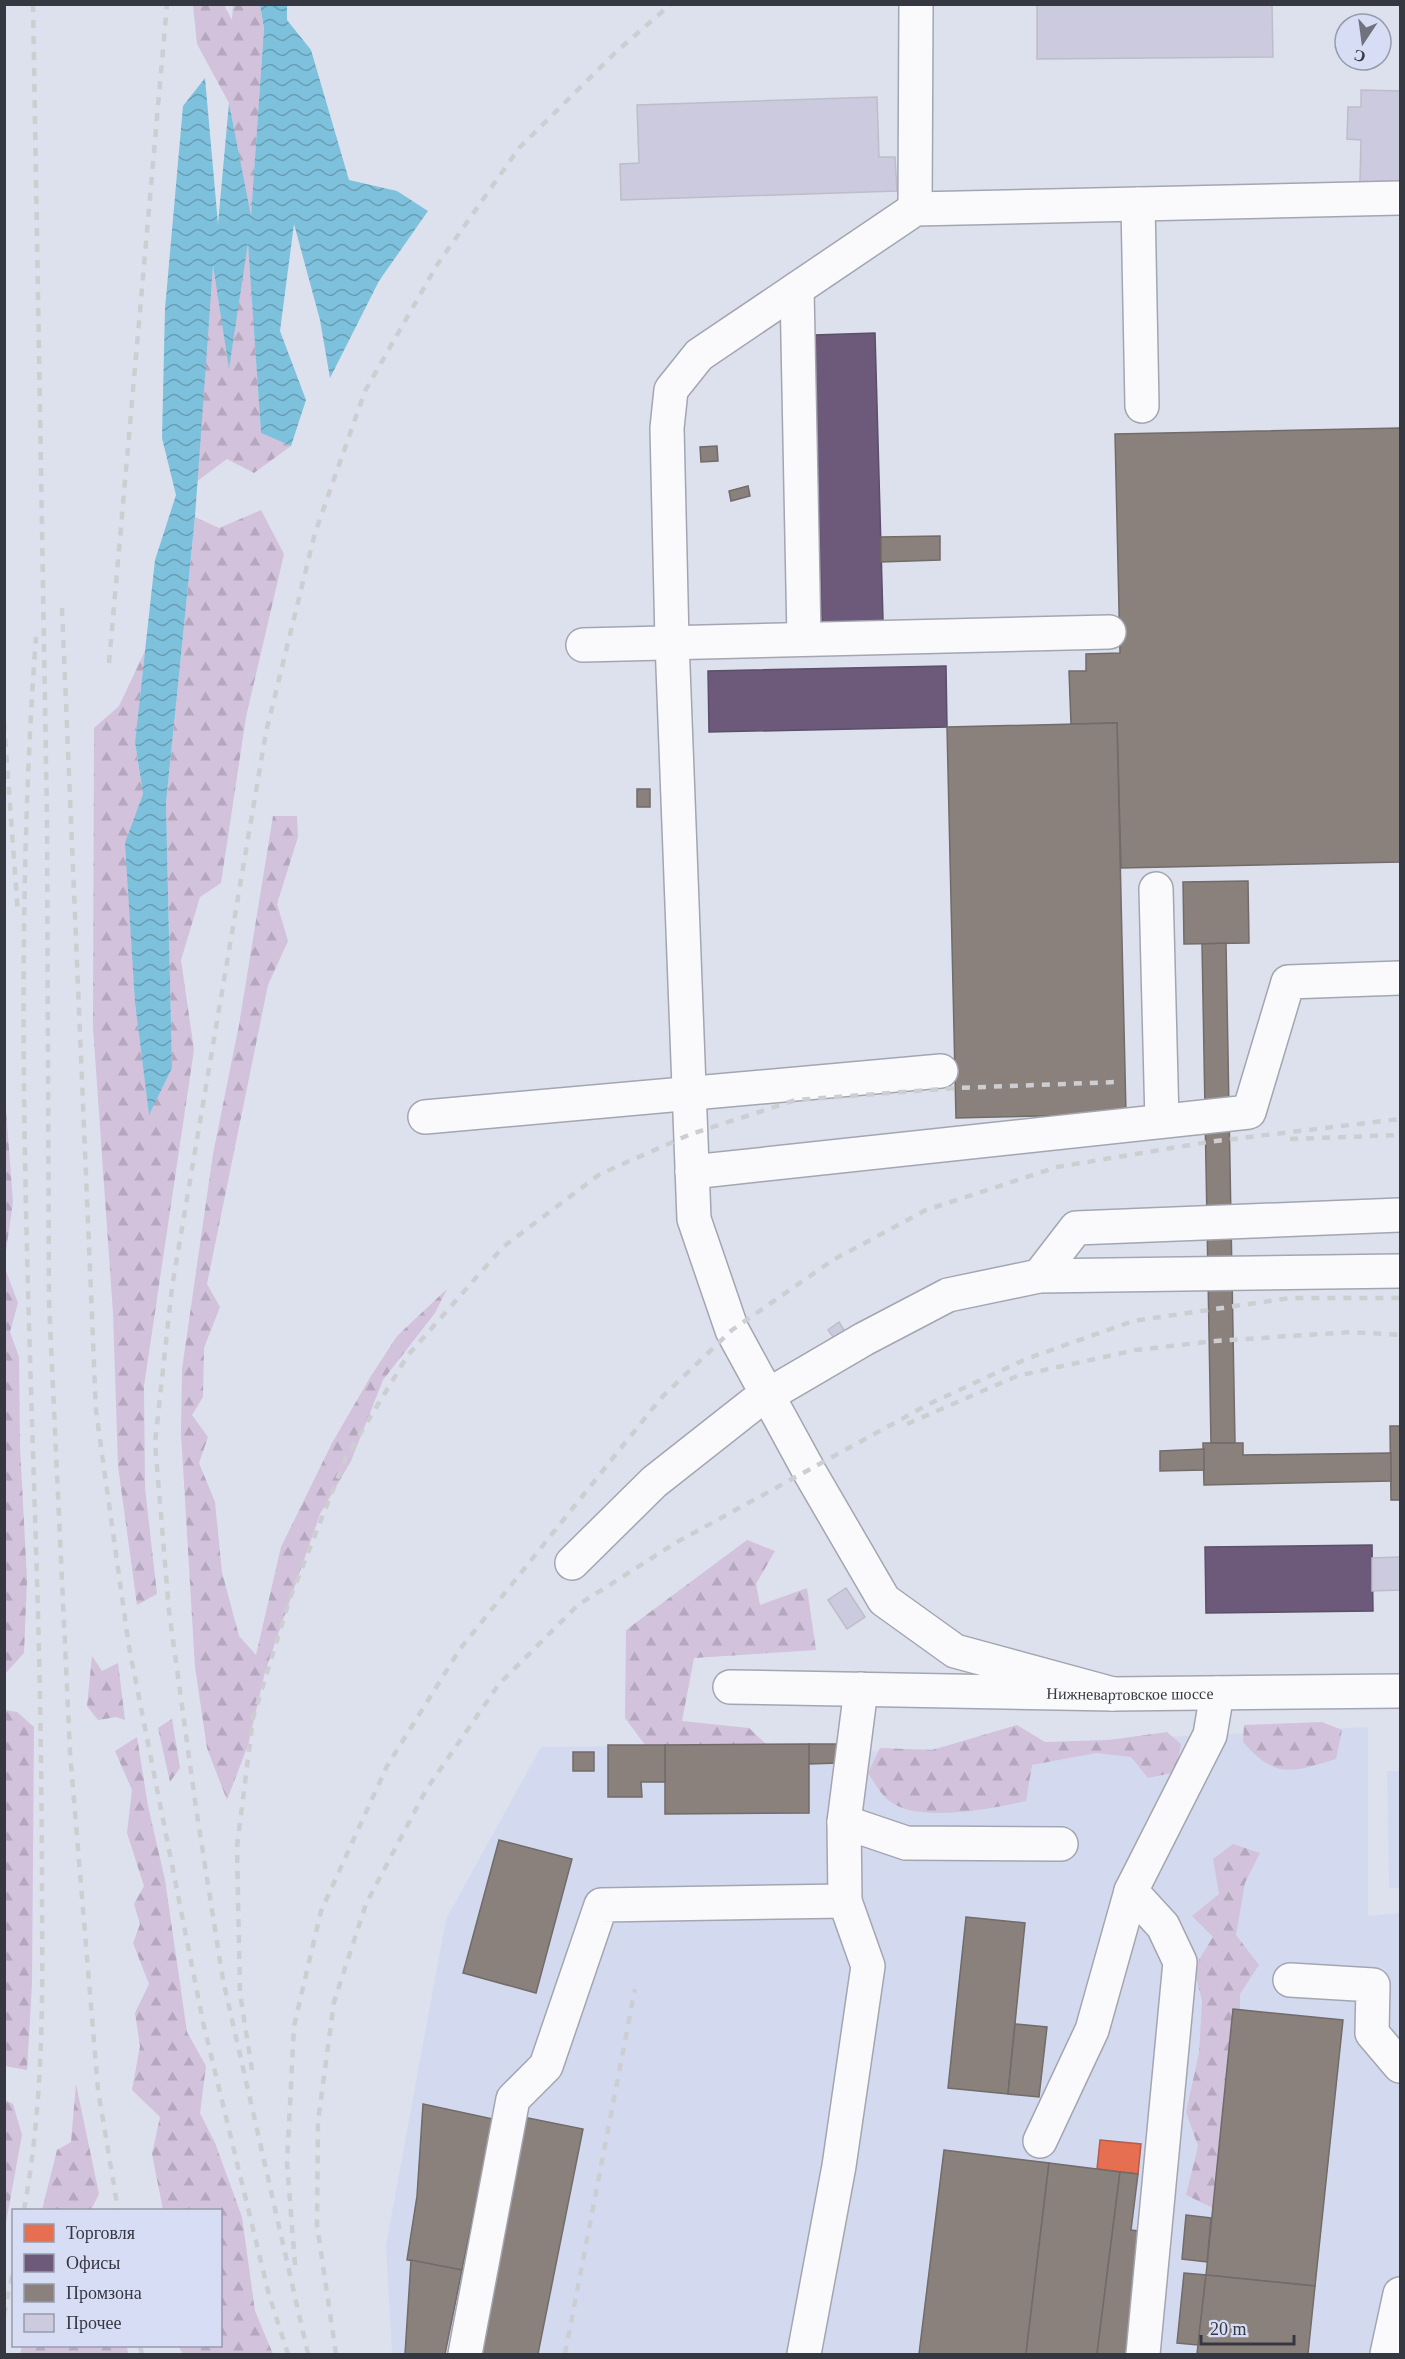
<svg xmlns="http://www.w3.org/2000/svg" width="1405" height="2359" viewBox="0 0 1405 2359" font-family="Georgia,serif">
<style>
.built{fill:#d3daf0}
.forest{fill:url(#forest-firs)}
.water{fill:url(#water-waves)}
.shops{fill:#e76f51;stroke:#b25e4c;stroke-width:1.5}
.offices{fill:#6d597a;stroke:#5c4f69;stroke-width:1.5}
.industry{fill:#8a817c;stroke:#716b6a;stroke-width:1.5}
.building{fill:#cccade;stroke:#bdbdc8;stroke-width:1.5}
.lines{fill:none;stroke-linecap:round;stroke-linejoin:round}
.minor-casing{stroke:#a3a6b0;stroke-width:36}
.minor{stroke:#fafafc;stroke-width:33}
.rail{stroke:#cdced2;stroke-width:4.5;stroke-dasharray:8 8;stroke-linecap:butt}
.labels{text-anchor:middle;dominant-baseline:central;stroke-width:6;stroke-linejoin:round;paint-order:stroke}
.street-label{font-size:16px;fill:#363841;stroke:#d7ddf4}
</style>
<defs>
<pattern id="forest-firs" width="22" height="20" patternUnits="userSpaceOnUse" patternTransform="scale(1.5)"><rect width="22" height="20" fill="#d2c2dc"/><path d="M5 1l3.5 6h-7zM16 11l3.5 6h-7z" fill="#b5a7be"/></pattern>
<pattern id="water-waves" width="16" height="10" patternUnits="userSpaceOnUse" patternTransform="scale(1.5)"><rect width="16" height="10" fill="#7ec1dc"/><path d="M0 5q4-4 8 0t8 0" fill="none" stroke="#689eb4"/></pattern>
</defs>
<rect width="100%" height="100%" fill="#dde1ee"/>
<g class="built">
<polygon points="1368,1727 1368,1916 1400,1913 1400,2354 392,2354 386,2245 446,1919 541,1747 839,1744 839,1753"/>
<polygon points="1387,1771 1400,1771 1400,1888 1389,1888"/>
</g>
<g class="forest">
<polygon points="193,5 224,5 232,20 233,5 260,5 264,28 251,219 229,103 197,44"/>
<polygon points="248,239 261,433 291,446 254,473 227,459 196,482 213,262 229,367"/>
<polygon points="261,510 284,554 246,717 221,883 200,897 181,960 194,1050 144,1386 145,1488 157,1594 137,1605 118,1466 113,1313 93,1027 94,728 119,706 145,651 135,742 143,794 126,843 135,1003 149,1114 172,1068 166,803 195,517 219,528"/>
<polygon points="273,816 297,816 298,837 277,904 288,941 268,985 207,1284 220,1307 204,1348 203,1397 192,1415 208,1437 199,1463 215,1502 222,1572 239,1636 256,1655 281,1547 332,1443 371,1376 397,1336 447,1289 435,1313 383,1380 351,1461 320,1514 265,1672 248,1745 227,1800 207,1748 195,1667 181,1433 182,1369 213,1154 239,1025"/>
<polygon points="4,1083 13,1202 5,1258 4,1258"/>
<polygon points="4,1266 18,1303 10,1332 19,1357 20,1446 27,1580 24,1653 5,1674"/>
<polygon points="747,1540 775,1551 756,1584 760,1605 807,1588 816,1650 694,1658 682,1721 749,1728 767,1745 645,1745 625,1718 626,1630"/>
<polygon points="92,1656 102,1671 118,1663 125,1720 116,1717 98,1720 87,1706"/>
<polygon points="5,1710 17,1712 34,1727 32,1984 27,2070 5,2066"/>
<polygon points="172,1719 180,1768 170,1782 158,1728"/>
<path d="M1322,1722l20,8 -6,29c-44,13 -60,21 -93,-17l1,-17z"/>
<path d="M1017,1725l28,17 64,-2 58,-8 14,12 -5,28 -28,6 -17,-21 -35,-4 -64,12 -6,36c-34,8 -110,23 -138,-1 -8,-7 -14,-18 -20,-27l12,-25 52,2z"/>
<polygon points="137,1737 148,1806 165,1880 187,2032 206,2066 200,2113 215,2143 242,2217 255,2311 273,2354 183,2354 178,2346 220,2346 220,2210 163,2210 152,2154 160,2117 132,2090 140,2046 135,2013 149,1984 133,1943 140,1924 134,1904 144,1886 127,1833 132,1790 115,1751"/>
<polygon points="1233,1844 1260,1853 1245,1883 1236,1935 1259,1965 1240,1994 1240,2037 1213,2208 1186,2195 1198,2146 1186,2112 1199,2053 1202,2001 1194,1968 1213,1937 1192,1916 1219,1894 1213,1859"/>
<polygon points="76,2084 99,2194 91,2210 42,2210 57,2150 71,2142"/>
<polygon points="5,2100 13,2104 22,2135 5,2228"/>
<polygon points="22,2346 127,2346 128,2354 20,2354"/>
</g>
<polygon class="water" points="260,5 287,5 287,20 311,50 349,180 397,191 428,211 379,281 330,378 320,320 294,224 280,331 306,400 291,446 261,433 248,243 229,369 213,265 195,517 166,803 172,1068 149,1115 135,1003 125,843 143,794 135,742 155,560 176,495 162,438 165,309 183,106 205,78 218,224 229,103 251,216 264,28"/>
<polygon class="shops" points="1100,2140 1141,2144 1138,2174 1097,2169"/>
<g class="offices">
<polygon points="875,333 883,620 822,622 814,335"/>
<polygon points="946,666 947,727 709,732 708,671"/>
<polygon points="1372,1545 1373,1611 1206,1613 1205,1547"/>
</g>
<g class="industry">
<polygon points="1400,428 1400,862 1121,868 1117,723 1071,724 1069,671 1086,671 1086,654 1120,653 1115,434"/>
<polygon points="717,446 718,461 701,462 700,447"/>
<polygon points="748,486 750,496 731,501 729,491"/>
<polygon points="940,536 940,560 881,562 881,537"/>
<polygon points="1117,723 1126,1114 956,1118 947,727"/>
<rect x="637" y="789" width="13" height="18"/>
<polygon points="1248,881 1249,943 1184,944 1183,882"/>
<polygon points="1226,943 1235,1443 1211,1443 1202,944"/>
<polygon points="1390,1426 1400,1426 1400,1500 1391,1500"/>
<polygon points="1203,1443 1243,1443 1243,1455 1391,1453 1391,1481 1204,1485"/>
<polygon points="1204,1449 1204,1470 1160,1471 1160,1451"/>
<polygon points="809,1744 839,1744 839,1763 809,1764"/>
<polygon points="809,1744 809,1813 665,1814 665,1745"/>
<polygon points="608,1745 665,1745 665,1782 641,1782 642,1797 608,1797"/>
<rect x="573" y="1752" width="21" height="19"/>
<polygon points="499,1840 572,1859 536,1993 463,1973"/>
<polygon points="966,1917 1025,1923 1008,2094 948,2088"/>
<polygon points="1233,2009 1343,2020 1315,2286 1206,2275"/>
<polygon points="1015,2024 1047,2027 1039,2097 1008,2094"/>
<polygon points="423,2104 493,2119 462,2270 407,2260 417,2196"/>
<polygon points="523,2117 583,2129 538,2354 477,2354"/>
<polygon points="944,2150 1049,2163 1026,2354 919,2354"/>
<polygon points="1049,2163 1120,2172 1097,2354 1026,2354"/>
<polygon points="1120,2172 1138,2174 1131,2230 1147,2232 1132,2354 1097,2354"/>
<polygon points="1186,2215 1211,2218 1207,2262 1182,2259"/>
<polygon points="411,2260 462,2270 445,2354 405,2354"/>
<polygon points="1184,2273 1206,2275 1198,2345 1177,2343"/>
<polygon points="1206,2275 1315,2286 1308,2354 1197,2354"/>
</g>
<g class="building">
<polygon points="1037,4 1272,4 1273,57 1037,59"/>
<polygon points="1361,90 1400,91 1400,182 1360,182 1361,140 1347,139 1348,107 1361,107"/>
<polygon points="877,97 879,157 895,157 897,191 621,200 620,164 639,163 637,105"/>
<polygon points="839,1322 847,1335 837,1342 828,1330"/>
<polygon points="1400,1557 1400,1590 1372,1591 1372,1558"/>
<polygon points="846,1588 865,1617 847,1629 828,1600"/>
</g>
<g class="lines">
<defs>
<g id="minor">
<polyline points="1138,204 1142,406"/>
<polyline points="915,209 916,4"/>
<polyline points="797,289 804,638"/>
<polyline points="583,645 1109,632"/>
<polyline points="1156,889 1162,1121"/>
<polyline points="425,1117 941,1071"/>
<polyline points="692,1172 1249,1112 1288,982 1400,978"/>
<polyline points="1039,1276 1076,1228 1400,1215"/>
<polyline points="572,1563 654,1482 753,1404 864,1339 948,1295 1039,1276 1400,1271"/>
<path id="s1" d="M730,1687l383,7 287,-3"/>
<polyline points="1113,1694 955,1651 884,1600 809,1471 732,1330 694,1219 672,641 667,428 671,390 699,355 915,209 1400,198"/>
<polyline points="844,1822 906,1843 1061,1844"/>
<polyline points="1131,1891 1163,1926 1180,1962 1143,2354"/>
<polyline points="1290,1980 1373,1985 1372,2033 1400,2066"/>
<polyline points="1040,2141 1092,2030 1131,1891 1210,1735 1217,1693"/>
<polyline points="465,2354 513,2099 546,2066 601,1905 845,1901"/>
<polyline points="804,2354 839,2166 868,1966 845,1901 844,1822 861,1689"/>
<polyline points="1387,2354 1400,2294"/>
</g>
</defs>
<use href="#minor" class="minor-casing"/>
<use href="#minor" class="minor"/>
<g class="rail">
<polyline points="33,4 47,819 49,1302 70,1752 98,2090 118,2210"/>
<polyline points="62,608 96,1411 129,1647 203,2022 269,2295 288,2354"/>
<polyline points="109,663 167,4"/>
<polyline points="4,723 18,914"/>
<polyline points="1290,1139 1400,1135"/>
<polyline points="907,1424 1017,1376 1136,1350 1215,1341 1351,1332 1400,1335"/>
<polyline points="252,2070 240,1993 237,1847 253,1718 290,1598 346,1457 408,1355 503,1247 600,1174 691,1134 796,1100 956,1088 1117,1082"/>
<path d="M24,2210c18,-98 19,-199 18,-299 0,-87 -1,-174 -3,-261 -9,-337 -28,-676 -3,-1013"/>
<polyline points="295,2265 287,2163 294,2026 321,1911 387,1766 460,1649 661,1398 732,1330 833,1260 926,1210 1057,1167 1208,1142 1400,1119"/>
<polyline points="4,2315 14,2266"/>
<polyline points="140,2346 142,2354"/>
<polyline points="308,2354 223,1980 196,1808 169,1611 155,1443 172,1287 266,732 315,533 365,391 437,265 519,148 616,52 671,4"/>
<polyline points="336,2354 317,2225 318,2121 334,2002 366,1904 426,1790 499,1684 578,1605 677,1542 929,1404 1026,1359 1133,1321 1290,1298 1400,1298"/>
<polyline points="565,2354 635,1989"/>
</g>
</g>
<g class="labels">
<g class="street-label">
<text stroke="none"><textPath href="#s1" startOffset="400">Нижневартовское шоссе</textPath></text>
</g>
</g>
<rect width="1405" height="2359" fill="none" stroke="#363841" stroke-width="12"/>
<rect x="12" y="2209" width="210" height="138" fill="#d7ddf4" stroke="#979bac" stroke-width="1.5"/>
<rect x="24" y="2224" width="30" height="18" fill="#e76f51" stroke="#979bac" stroke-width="1.5"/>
<text x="66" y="2239" font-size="18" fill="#363841">Торговля</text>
<rect x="24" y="2254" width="30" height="18" fill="#6d597a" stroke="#979bac" stroke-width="1.5"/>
<text x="66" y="2269" font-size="18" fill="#363841">Офисы</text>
<rect x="24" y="2284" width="30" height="18" fill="#8a817c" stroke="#979bac" stroke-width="1.5"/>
<text x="66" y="2299" font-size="18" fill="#363841">Промзона</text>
<rect x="24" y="2314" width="30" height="18" fill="#cccade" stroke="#979bac" stroke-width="1.5"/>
<text x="66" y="2329" font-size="18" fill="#363841">Прочее</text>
<g transform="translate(1363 42) rotate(193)"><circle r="28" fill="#d7ddf4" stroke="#979bac" stroke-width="1.5"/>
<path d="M0-4.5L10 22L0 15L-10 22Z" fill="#70737e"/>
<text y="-9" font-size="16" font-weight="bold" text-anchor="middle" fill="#363841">С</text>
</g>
<path d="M1201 2335v9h93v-9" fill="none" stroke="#363841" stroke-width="3"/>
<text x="1210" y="2335" font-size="18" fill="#363841" stroke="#d7ddf4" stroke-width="4.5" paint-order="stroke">20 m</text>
</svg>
